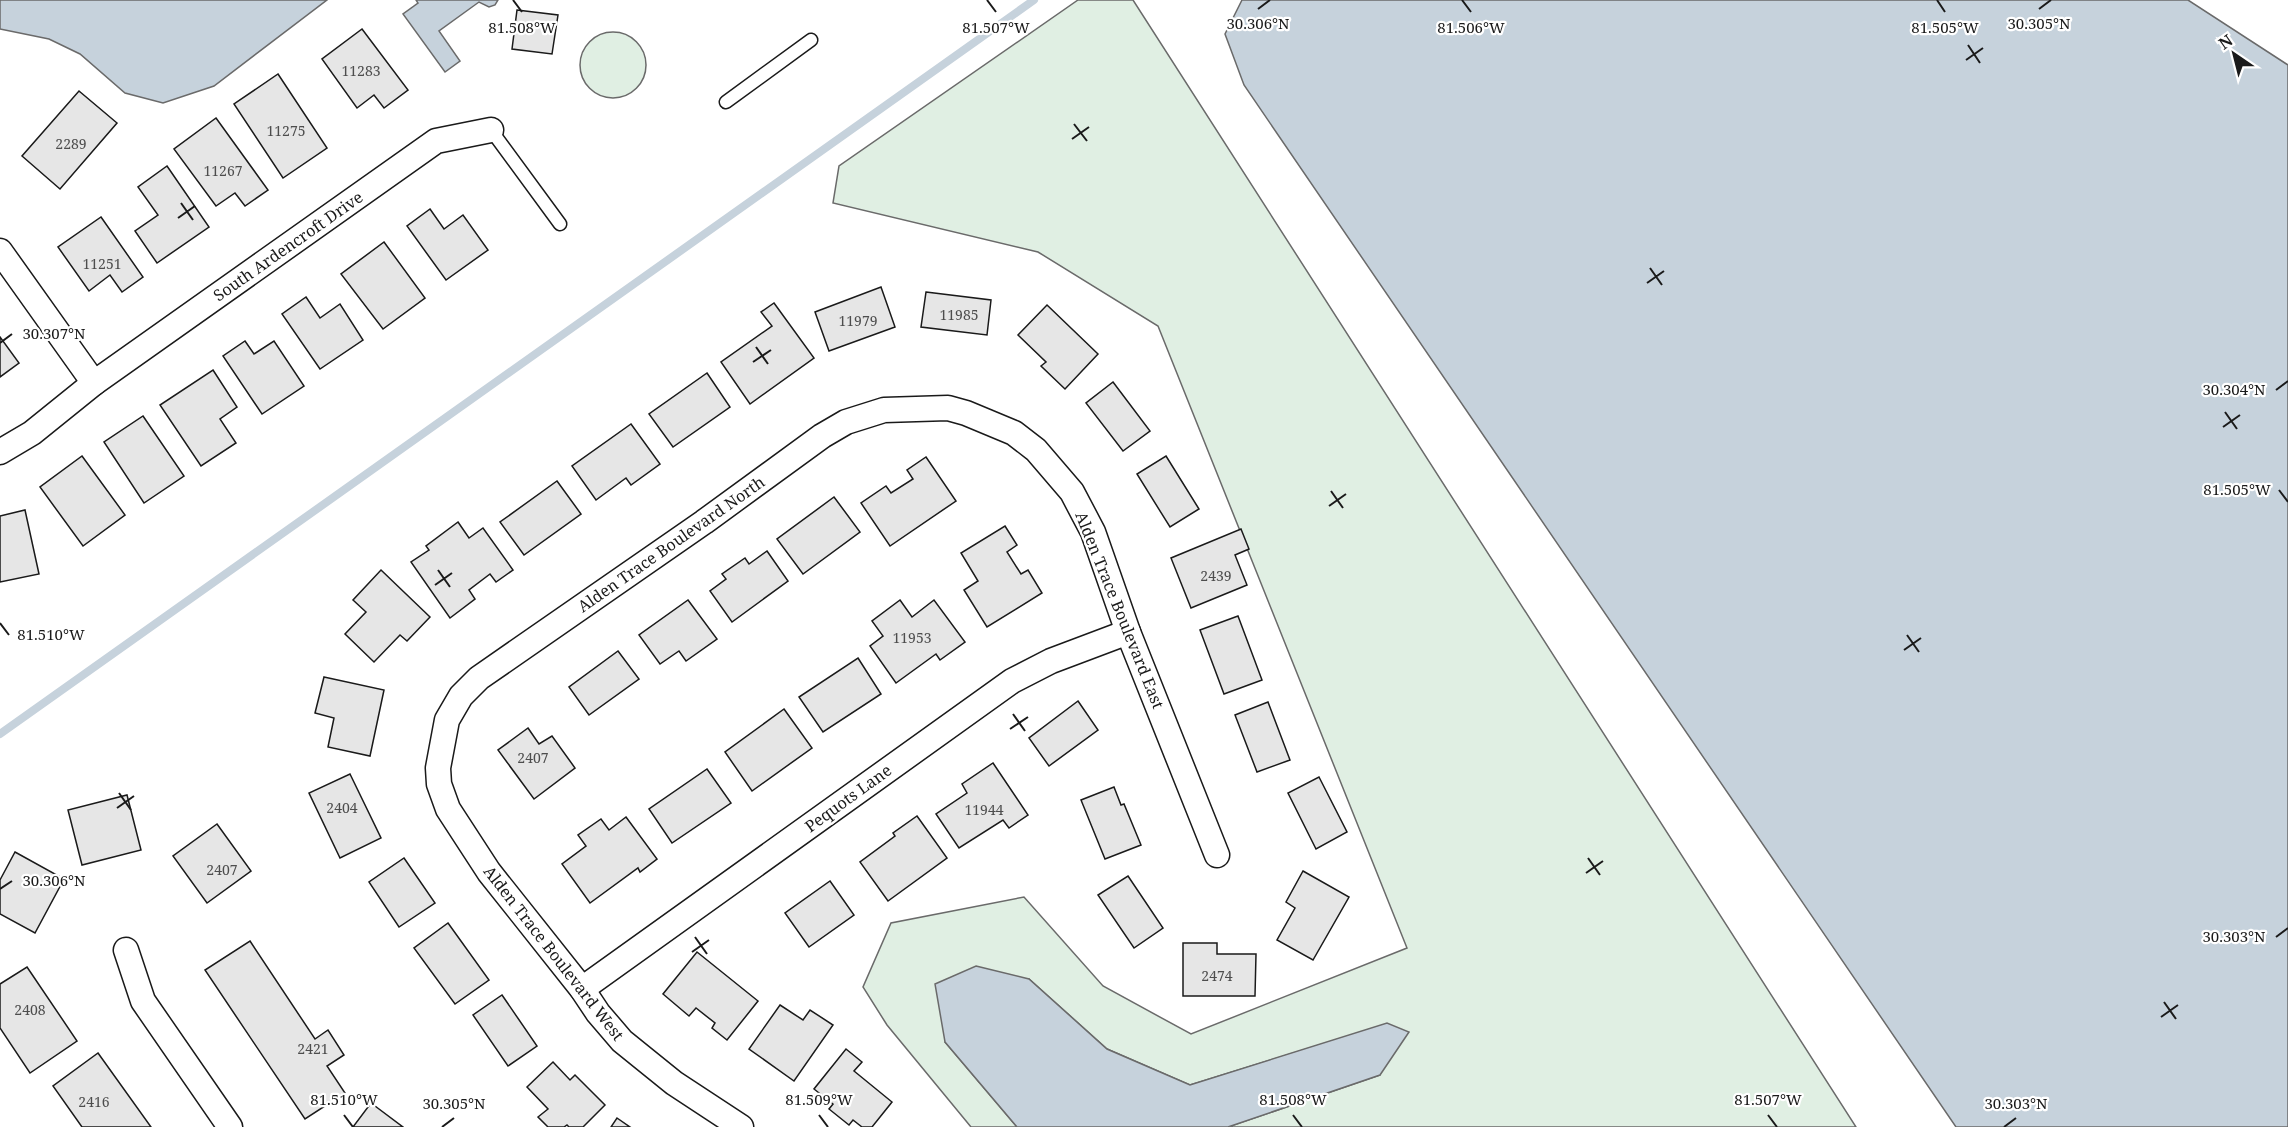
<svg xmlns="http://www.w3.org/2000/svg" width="2288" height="1127" viewBox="0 0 2288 1127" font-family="'Noto Serif',serif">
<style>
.green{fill:#e0efe3;stroke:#6a6a6a;stroke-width:1.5}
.water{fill:#c6d2dc;stroke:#6a6a6a;stroke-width:1.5}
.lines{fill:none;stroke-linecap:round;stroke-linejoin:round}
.stream{stroke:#c6d2dc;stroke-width:8}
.building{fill:#e6e6e6;stroke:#1a1a1a;stroke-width:1.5}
.service-casing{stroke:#1a1a1a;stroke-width:15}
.minor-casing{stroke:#1a1a1a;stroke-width:27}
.service{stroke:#fff;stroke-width:12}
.minor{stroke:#fff;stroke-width:24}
.ticks{fill:none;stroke:#1a1a1a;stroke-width:2}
.labels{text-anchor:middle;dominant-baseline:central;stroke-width:4.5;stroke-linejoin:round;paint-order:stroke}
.number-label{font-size:14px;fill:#4d4d4d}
.street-label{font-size:16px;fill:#1a1a1a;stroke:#fff}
.ticks-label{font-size:15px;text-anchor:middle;fill:#1a1a1a;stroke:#fff;stroke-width:4.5;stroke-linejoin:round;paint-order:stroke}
</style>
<rect width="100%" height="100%" fill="#fff"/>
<g class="green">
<polygon points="1078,0 1133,0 1856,1127 1228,1127 1380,1075 1387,1024 1190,1085 1107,1049 1029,979 945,1042 1017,1127 971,1127 887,1025 863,987 891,923 1024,897 1103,986 1191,1034 1407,948 1158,326 1038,252 833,203 839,166"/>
<circle cx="613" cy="65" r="33"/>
</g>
<g class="water">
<polygon points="0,0 327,0 214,86 163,103 125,93 80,54 49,39 0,29"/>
<polygon points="416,0 498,0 495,5 489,7 479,2 439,31 460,61 445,72 403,14 418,3"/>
<polygon points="1242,0 2188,0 2288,65 2288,1127 1956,1127 1244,85 1225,34"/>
<polygon points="976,966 1029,979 1107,1049 1190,1085 1387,1023 1409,1032 1380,1075 1228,1127 1017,1127 945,1042 935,984"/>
</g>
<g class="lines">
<polyline class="stream" points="0,734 1034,0"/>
</g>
<g class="building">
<polygon points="517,10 558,15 552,54 512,49"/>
<polygon points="362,29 408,90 384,108 374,95 357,108 322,59"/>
<polygon points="278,74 327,148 283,178 234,104"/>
<polygon points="79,91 117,123 60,189 22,156"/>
<polygon points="216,118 268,190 245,206 235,193 216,206 174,149"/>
<polygon points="167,166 209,227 157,263 135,231 158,215 138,187"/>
<polygon points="430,209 444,229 463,215 488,250 446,280 407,226"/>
<polygon points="101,217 143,277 122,292 110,275 89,291 58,247"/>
<polygon points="384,242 425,298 383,329 341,274"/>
<polygon points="881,287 895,327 829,351 815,312"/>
<polygon points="926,292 991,300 987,335 921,327"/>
<polygon points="306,297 320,318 340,304 363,340 320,369 282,314"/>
<polygon points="774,303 814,358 750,404 721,362 772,326 761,312"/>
<polygon points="1047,305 1098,354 1065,389 1041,366 1046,362 1018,335"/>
<polygon points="0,337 19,363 0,377"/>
<polygon points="245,341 254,354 274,341 304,386 262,414 223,356"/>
<polygon points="213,370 237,407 220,419 236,443 201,466 160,405"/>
<polygon points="707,373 730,407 673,447 649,414"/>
<polygon points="1113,382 1150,431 1123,451 1086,403"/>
<polygon points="143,416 184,476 144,503 104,442"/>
<polygon points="631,424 660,464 631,485 626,478 596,500 572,466"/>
<polygon points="82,456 125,515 83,546 40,487"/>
<polygon points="1166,456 1199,509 1170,527 1137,474"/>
<polygon points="926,457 956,501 890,546 861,503 886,486 891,493 913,479 907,470"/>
<polygon points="557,481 581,514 524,555 500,522"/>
<polygon points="834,497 860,532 803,574 777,539"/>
<polygon points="25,510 39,574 0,582 0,516"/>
<polygon points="458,522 469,538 483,528 513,570 496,582 490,574 469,590 475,599 450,618 411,562 429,550 426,546"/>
<polygon points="1005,526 1017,545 1007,552 1021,574 1028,570 1042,593 987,627 964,590 978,581 961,553"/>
<polygon points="1241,529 1249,549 1235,555 1247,585 1191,608 1171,558"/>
<polygon points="767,551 788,581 732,622 710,591 726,579 722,574 745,558 749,564"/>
<polygon points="381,570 430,617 407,641 400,635 374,662 345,634 366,612 353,600"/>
<polygon points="688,600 717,639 686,661 679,651 660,664 639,635"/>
<polygon points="900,600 912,617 934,600 965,642 940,660 936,654 896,683 870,646 883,636 872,621"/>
<polygon points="1238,616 1262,680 1224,694 1200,630"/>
<polygon points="618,651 639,679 589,715 569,687"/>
<polygon points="858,658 881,694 823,732 799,697"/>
<polygon points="324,677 384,690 370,756 328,747 334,718 315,713"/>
<polygon points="1078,701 1098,730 1049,766 1029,738"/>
<polygon points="1268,702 1290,760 1257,772 1235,715"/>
<polygon points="784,709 812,748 752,791 725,752"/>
<polygon points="528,728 539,744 552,736 575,768 534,799 498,750"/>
<polygon points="993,763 1028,815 1009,828 1003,820 959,848 936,814 967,793 962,784"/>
<polygon points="707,769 731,803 672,843 649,809"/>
<polygon points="350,774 381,838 340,858 309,793"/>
<polygon points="1319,777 1347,832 1316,849 1288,793"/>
<polygon points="1114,787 1121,805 1124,804 1141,845 1105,859 1081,800"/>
<polygon points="127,795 141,850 82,865 68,810"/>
<polygon points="917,816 947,858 888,901 860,862 895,836 893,833"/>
<polygon points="626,817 657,859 640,872 638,868 590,903 562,864 586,846 578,835 601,819 609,830"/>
<polygon points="217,824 251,871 207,903 173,856"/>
<polygon points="15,852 64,879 35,933 0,914 0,880"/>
<polygon points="404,858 435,903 399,927 369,882"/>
<polygon points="1303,871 1349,897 1313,960 1277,940 1295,908 1286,902"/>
<polygon points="1128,876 1163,928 1134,948 1098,895"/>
<polygon points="830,881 854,915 809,947 785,913"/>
<polygon points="448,923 489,980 455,1004 414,948"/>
<polygon points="250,941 315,1039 328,1030 344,1055 327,1066 345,1093 305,1119 205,970"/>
<polygon points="1183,943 1217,943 1217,954 1256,954 1255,996 1183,996"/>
<polygon points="697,952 758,1001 727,1040 712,1028 715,1023 696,1008 689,1016 663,994"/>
<polygon points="27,967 77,1041 30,1073 0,1028 0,984"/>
<polygon points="502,995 537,1046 508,1066 473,1015"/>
<polygon points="780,1005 803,1020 810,1010 833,1025 794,1081 749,1049"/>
<polygon points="846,1049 862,1062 854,1071 892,1102 872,1127 862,1127 853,1120 849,1125 829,1109 833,1104 814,1089"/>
<polygon points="98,1053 151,1127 82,1127 53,1086"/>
<polygon points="553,1062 570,1080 575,1075 605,1105 583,1127 569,1127 567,1125 564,1127 548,1127 538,1117 548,1109 527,1087"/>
<polygon points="371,1103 403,1127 353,1127"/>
<polygon points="617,1118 630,1127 611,1127"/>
</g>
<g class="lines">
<defs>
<g id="service">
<polyline points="726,102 811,40"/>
<polyline points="491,130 560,224"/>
</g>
<g id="minor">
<polyline points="0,251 94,383"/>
<polyline points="0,452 32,433 94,383 436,141 491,130"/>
<polyline points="126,950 143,1001 230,1127"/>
<polyline points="582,989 1012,681 1051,661 1128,632"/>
<polyline points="741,1127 674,1083 622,1041 598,1013 582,989 489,872 448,809 439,784 438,768 447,720 461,696 479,678 704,522 822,436 846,422 884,410 948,408 966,413 1014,433 1036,450 1072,492 1093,532 1128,632 1217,855"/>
</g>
</defs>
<use href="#service" class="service-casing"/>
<use href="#minor" class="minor-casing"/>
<use href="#service" class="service"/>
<use href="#minor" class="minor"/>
</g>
<path class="ticks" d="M513,0l9,12M987,0l9,12M1462,0l9,12M1937,0l8,12M1258,9l12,-9M2039,9l12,-9M1968,45l12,18M1966,60l17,-12M1074,124l13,17M1072,139l17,-12M181,203l12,17M178,218l17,-12M1650,268l12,17M1647,283l17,-12M0,343l12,-9M756,347l12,17M753,362l18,-12M2276,390l12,-9M2225,412l12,17M2223,427l17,-12M2279,490l9,12M1331,491l12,17M1329,506l17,-12M438,570l12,17M435,585l17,-12M0,623l9,12M1907,635l12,17M1904,650l17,-12M1013,714l12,17M1010,729l18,-12M119,793l12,17M117,808l17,-12M1588,858l12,17M1586,873l17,-12M0,889l12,-8M695,937l12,17M2276,937l12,-9M692,952l17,-12M2164,1002l12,17M2161,1017l17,-12M344,1115l9,12M819,1115l9,12M1293,1115l9,12M1768,1115l9,12M442,1127l12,-9M2004,1127l12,-9"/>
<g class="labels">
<g class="number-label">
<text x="361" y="70">11283</text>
<text x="286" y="130">11275</text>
<text x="71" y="143">2289</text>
<text x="223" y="170">11267</text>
<text x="102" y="263">11251</text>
<text x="959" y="314">11985</text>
<text x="858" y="320">11979</text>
<text x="1216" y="575">2439</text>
<text x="912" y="637">11953</text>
<text x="533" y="757">2407</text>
<text x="342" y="807">2404</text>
<text x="984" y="809">11944</text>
<text x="222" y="869">2407</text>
<text x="1217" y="975">2474</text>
<text x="30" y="1009">2408</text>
<text x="313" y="1048">2421</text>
<text x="94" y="1101">2416</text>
</g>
<g class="street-label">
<text transform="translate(288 246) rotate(-35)">South Ardencroft Drive</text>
<text transform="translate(671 544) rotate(-35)">Alden Trace Boulevard North</text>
<text transform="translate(1120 610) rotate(68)">Alden Trace Boulevard East</text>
<text transform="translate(848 798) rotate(-36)">Pequots Lane</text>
<text transform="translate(554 953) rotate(52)">Alden Trace Boulevard West</text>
</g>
</g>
<g class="ticks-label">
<text x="1258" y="29">30.306°N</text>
<text x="2039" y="29">30.305°N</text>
<text x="996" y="33">81.507°W</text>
<text x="522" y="33">81.508°W</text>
<text x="1471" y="33">81.506°W</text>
<text x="1945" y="33">81.505°W</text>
<text x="54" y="339">30.307°N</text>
<text x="2234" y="395">30.304°N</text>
<text x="2237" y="495">81.505°W</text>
<text x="51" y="640">81.510°W</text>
<text x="54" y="886">30.306°N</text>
<text x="2234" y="942">30.303°N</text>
<text x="344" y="1105">81.510°W</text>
<text x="819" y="1105">81.509°W</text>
<text x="1293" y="1105">81.508°W</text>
<text x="1768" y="1105">81.507°W</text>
<text x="454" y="1109">30.305°N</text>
<text x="2016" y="1109">30.303°N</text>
</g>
<g transform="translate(2234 54) rotate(325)" stroke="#ffffff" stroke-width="4.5" paint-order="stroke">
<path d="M0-4.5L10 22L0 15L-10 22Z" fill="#1a1a1a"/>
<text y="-9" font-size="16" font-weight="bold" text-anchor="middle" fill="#1a1a1a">N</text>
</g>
</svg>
